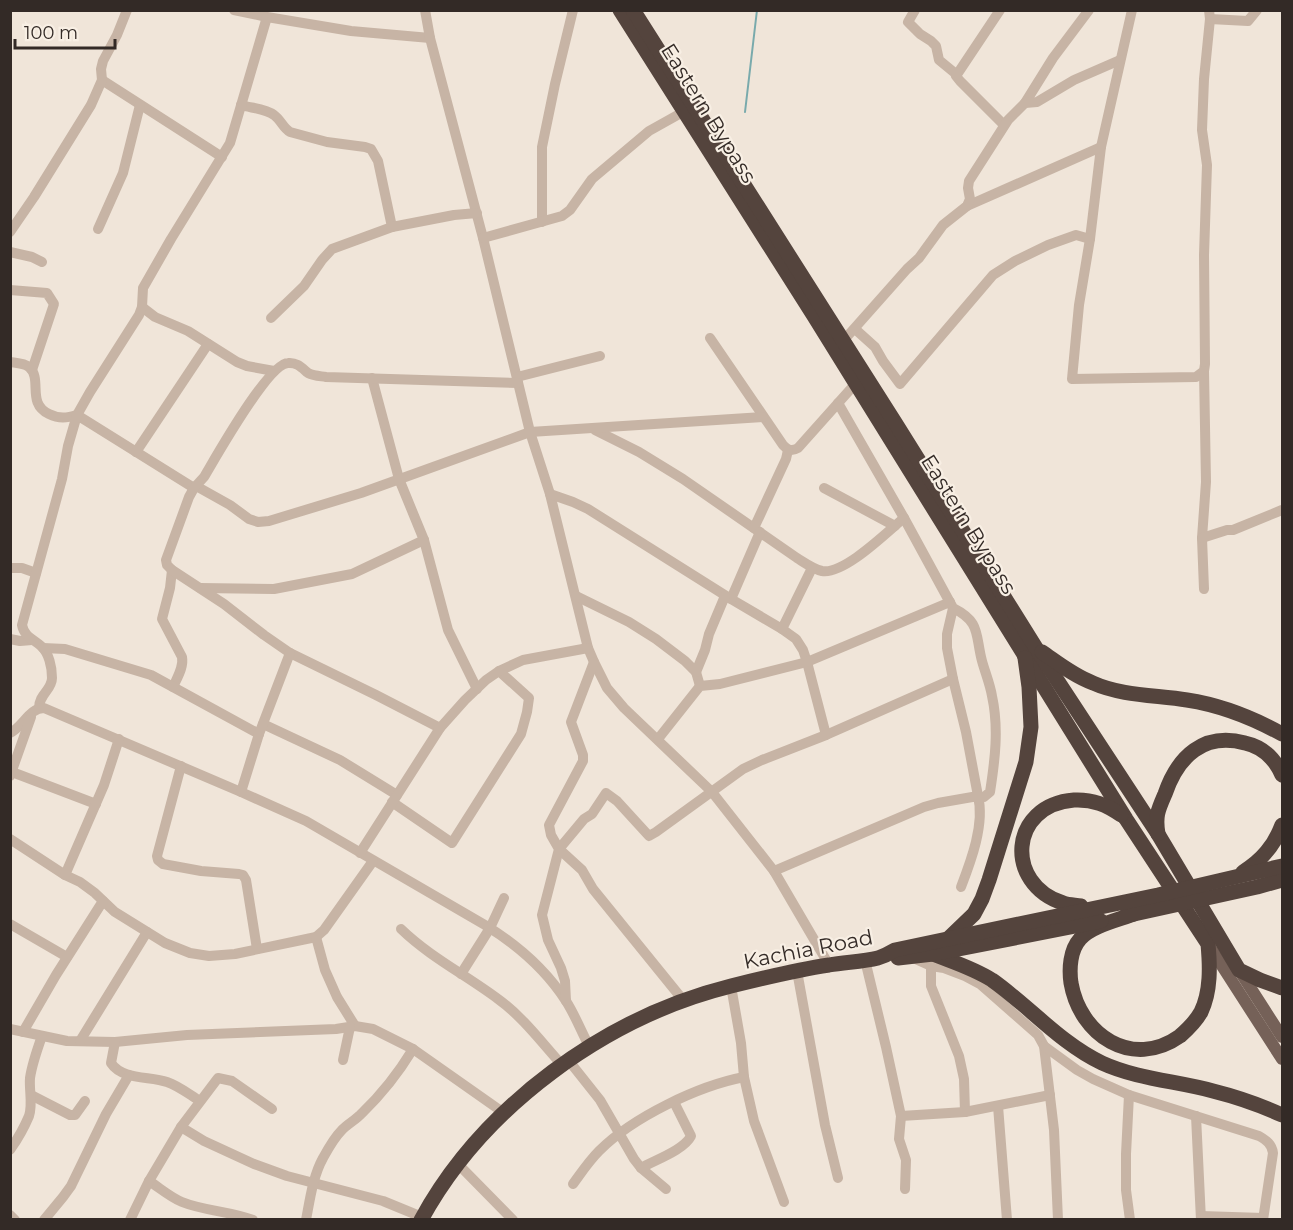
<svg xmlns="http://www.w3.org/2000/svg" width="1293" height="1230" viewBox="0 0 1293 1230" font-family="Montserrat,sans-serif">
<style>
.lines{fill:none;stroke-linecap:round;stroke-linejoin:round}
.stream{stroke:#79aaac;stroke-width:2}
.minor{stroke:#c7b4a5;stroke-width:10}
.major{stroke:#756158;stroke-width:12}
.highway{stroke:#54443d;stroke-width:15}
.labels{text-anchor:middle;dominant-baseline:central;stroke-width:4.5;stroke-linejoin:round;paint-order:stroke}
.street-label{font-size:21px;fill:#332a26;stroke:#f8efe4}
</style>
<rect width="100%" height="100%" fill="#f0e5d9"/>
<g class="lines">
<polyline class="stream" points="745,112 757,10"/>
<g class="minor">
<polyline points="234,10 267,17 351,31 430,38"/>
<polyline points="425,10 430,38 483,238 530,432 550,494 588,648 594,662 607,688 624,708 712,792 774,871 829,965"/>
<polyline points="915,10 908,22 920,34 931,41 936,46 939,60 956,74"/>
<polyline points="1000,10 956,76 960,81 1004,125"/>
<polyline points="1132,10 1101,147 1090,239 1079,305 1072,379 1196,377 1204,371 1205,364 1204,255 1207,165 1202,130 1204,79 1210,19 1209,10"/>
<polyline points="1210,19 1248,21 1257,10"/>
<polyline points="102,80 222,157"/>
<polyline points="1025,103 1053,58 1089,10"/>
<path d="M241,105c10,3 25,4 33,10 7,5 9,13 16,17l37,10 38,5 6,2 7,12 14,66"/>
<polyline points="967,206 1101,147"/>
<polyline points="542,222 542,147 555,84 573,10"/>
<polyline points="98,229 123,173 140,105"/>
<polyline points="10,232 34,197 91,105 102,80 101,69 103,61 117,35 127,10"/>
<polyline points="483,238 562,216 570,210 592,179 649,131 683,112"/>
<polyline points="10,252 32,257 42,262"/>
<polyline points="10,290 47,293 54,304 32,370"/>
<polyline points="142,307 155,317 188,331 237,362 247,366 274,371"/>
<polyline points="271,318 304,286 322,260 332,249 392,227 454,215 477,213"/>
<polyline points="855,329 875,347 883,361 900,384 993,275 1015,261 1048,245 1076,235 1090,239"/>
<path d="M710,338l73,107c5,5 8,7 15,3l58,-65"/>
<polyline points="844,340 907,269 919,258 943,225 967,206 970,199 968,188 969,181 1008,120 1025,103 1037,102 1074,80 1120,60"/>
<path d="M10,362c7,1 14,1 19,5 14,12 -3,36 20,47 10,5 18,4 28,1l117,73"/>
<polyline points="1204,371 1206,482 1202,538 1204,589"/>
<polyline points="517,377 600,356"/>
<polyline points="372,378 399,479 424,540 448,630 477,689"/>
<path d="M838,403l66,115 49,90c28,14 22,26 29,53 3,11 8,23 10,35 7,32 3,64 -2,96l-6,5 -6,-1 -12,-64 -13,-53 -6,-31v-14l6,-26"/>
<path d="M595,430l44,22 44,27 114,79c8,5 16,11 25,13 22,4 65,-39 82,-53"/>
<polyline points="136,452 208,344"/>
<polyline points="196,486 230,505 249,519 258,522 269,521 361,493 530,432 763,417"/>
<polyline points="824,488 895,526"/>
<polyline points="550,494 573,502 588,509 731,599 782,629 796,639 803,650 807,662 826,735"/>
<polyline points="754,528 786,459 788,450"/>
<polyline points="1202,538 1227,530 1233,530 1282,510"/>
<polyline points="10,568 22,568 36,573"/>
<path d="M172,570l-2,18 -8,31 20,38c2,10 -5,21 -9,30"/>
<polyline points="200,588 274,589 352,574 424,540"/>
<polyline points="576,596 629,622 656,639 685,661 696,672 700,686"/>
<polyline points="731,599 760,532"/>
<polyline points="782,629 812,568"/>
<polyline points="10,639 20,641 32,640"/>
<polyline points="43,648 65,649 151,675 259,734"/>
<polyline points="696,672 705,650 709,634 725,596"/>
<path d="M39,708c0,-14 13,-18 13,-30 0,-11 -3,-25 -11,-32 -8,-7 -17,-10 -19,-21l40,-146 6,-33 9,-31 13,-23 49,-77 3,-8 1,-19 28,-49 59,-96 37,-126"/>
<polyline points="263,724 340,760 397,795"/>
<path d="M440,728l-64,-33 -86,-42 -26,-18 -40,-31 -52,-34 -5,-5 -1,-5 23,-63 5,-9 10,-11c12,-20 64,-113 84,-114 9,-1 14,5 20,10 6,3 12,3 18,4l192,6"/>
<path d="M10,733c13,-6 19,-25 34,-25l197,84 65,29 179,104c31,19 61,45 81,76 9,14 15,30 23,45"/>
<polyline points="658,739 700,686 720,684 807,662 950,602"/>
<polyline points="181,766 157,856 158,860 163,864 201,871 239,874 243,875 246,880 257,949"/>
<polyline points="12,772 96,804"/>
<polyline points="10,776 31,717"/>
<polyline points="241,792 259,734 290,653"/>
<polyline points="392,802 452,843 521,734 527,712 529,698 499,671"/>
<polyline points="10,839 65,875 80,882 95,893 115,912 165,943 190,953 209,956 235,954 316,937 324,930 373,861"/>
<polyline points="360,853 440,728 465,700 486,680 499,671 523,660 588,648"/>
<path d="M774,871l150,-64 14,-4 40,-7c7,28 -7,65 -17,91"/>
<polyline points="65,875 104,785 119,739"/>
<polyline points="10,924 67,957"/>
<path d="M401,929c29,28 65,46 97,70 25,18 44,44 64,66"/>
<polyline points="316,937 325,970 337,997 355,1026"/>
<polyline points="911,957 931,966 944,968 965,976 980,984 1038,1035 1044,1046 1054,1130 1058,1220"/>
<polyline points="865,960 886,1047 901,1116 899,1139 906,1160 905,1189"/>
<polyline points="931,966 931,986 959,1056 964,1079 965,1112"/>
<polyline points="797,971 825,1125 838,1178"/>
<polyline points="461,974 490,928 504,898"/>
<polyline points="731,986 741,1043 744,1077 754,1121 784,1202"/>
<polyline points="683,1000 593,889 582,870 559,849 584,819 592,814 606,793 617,801 649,836 656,832 743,769 762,760 826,735 953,679"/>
<polyline points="566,1001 565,981 561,968 548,940 542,915 559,849 551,835 549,825 583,761 583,755 571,722 594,662"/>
<polyline points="10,1029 67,1041 115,1042 187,1035 336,1029 355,1026 373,1029 413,1049 504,1113"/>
<polyline points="23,1032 56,975 103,901"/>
<polyline points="80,1041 147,932"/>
<path d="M115,1042l-4,21c11,17 39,13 56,19 12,4 23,13 33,19"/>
<path d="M1044,1046l33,24 16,9 36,16 130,41c7,4 13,8 14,17l-10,67"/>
<polyline points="343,1060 350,1027"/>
<polyline points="569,1061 600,1100 634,1159 641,1168 666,1189"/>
<polyline points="31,1095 70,1115 75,1115 85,1101"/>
<polyline points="1129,1095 1126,1154 1126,1190 1130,1220"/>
<polyline points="998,1106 1007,1220"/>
<polyline points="901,1116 965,1112 1050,1095"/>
<polyline points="1196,1116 1201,1220"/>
<polyline points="181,1127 204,1141 254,1164 287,1176 383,1201 422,1217"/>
<path d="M10,1150c7,-10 14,-22 19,-34 4,-12 0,-25 1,-38 2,-14 7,-28 12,-42"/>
<polyline points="458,1164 513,1220"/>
<path d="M641,1168c14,-8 43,-18 50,-32l-17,-34"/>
<path d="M149,1181c11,7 21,16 33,21 22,9 48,9 71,18"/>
<path d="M573,1184c8,-11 16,-23 26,-33 34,-34 99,-65 145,-74"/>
<polyline points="10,1215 15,1220"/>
<polyline points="1201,1216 1263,1218"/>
<polyline points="44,1220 63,1197 71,1186 106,1114 129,1075"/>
<polyline points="130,1220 149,1181 181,1127 218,1078 232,1081 272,1109"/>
<path d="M306,1220c4,-21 7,-44 17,-62 5,-9 11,-20 18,-27 6,-7 15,-11 21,-18 20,-19 37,-41 51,-64"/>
</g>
<g class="major">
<polyline points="1208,944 1282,1059"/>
<polyline points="1239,970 1282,1037"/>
</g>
<g class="highway">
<path d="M620,10l194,306 312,503 82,125c2,22 3,47 -7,68 -5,9 -13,17 -21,24 -48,34 -100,-1 -109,-53 -2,-14 -1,-33 9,-44 11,-13 38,-19 54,-25"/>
<polyline points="633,10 896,424 1036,648 1158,834 1239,970 1260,980 1282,988"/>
<path d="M1042,652c16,11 32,24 51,31 29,13 63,12 94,17 33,5 66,18 95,34"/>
<path d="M1158,834c-3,-18 0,-24 7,-40 13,-38 39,-62 80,-51 18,4 30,16 37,32"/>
<path d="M1243,872c19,-12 31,-26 39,-47"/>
<path d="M1081,906c-6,-1 -13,-1 -18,-3 -59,-19 -54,-98 11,-103 19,-1 33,5 47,15"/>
<polyline points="1125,916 1257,887 1282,880"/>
<polyline points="949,938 974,914 982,899 989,880 1026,762 1031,727 1029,687 1025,658"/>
<path d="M933,954c20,8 40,14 59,26 37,26 68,63 110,83 35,16 74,18 111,28 24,6 47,14 69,24"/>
<polyline points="898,958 933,954 1101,921"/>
<path d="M421,1220c62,-114 185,-203 310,-234 32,-8 65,-16 98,-21 16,-3 33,-3 49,-7 6,-2 12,-5 17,-8l263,-55 124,-29"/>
</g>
</g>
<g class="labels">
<g class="street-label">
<text transform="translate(709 113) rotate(58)">Eastern Bypass</text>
<text transform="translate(969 524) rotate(58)">Eastern Bypass</text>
<text transform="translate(808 949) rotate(-11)">Kachia Road</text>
</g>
</g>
<rect width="1293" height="1230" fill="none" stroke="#332a26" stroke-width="24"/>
<path d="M15 39v9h100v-9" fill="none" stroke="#332a26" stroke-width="3"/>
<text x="24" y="39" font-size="18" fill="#332a26" stroke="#f8efe4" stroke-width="4.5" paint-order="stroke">100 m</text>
</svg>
